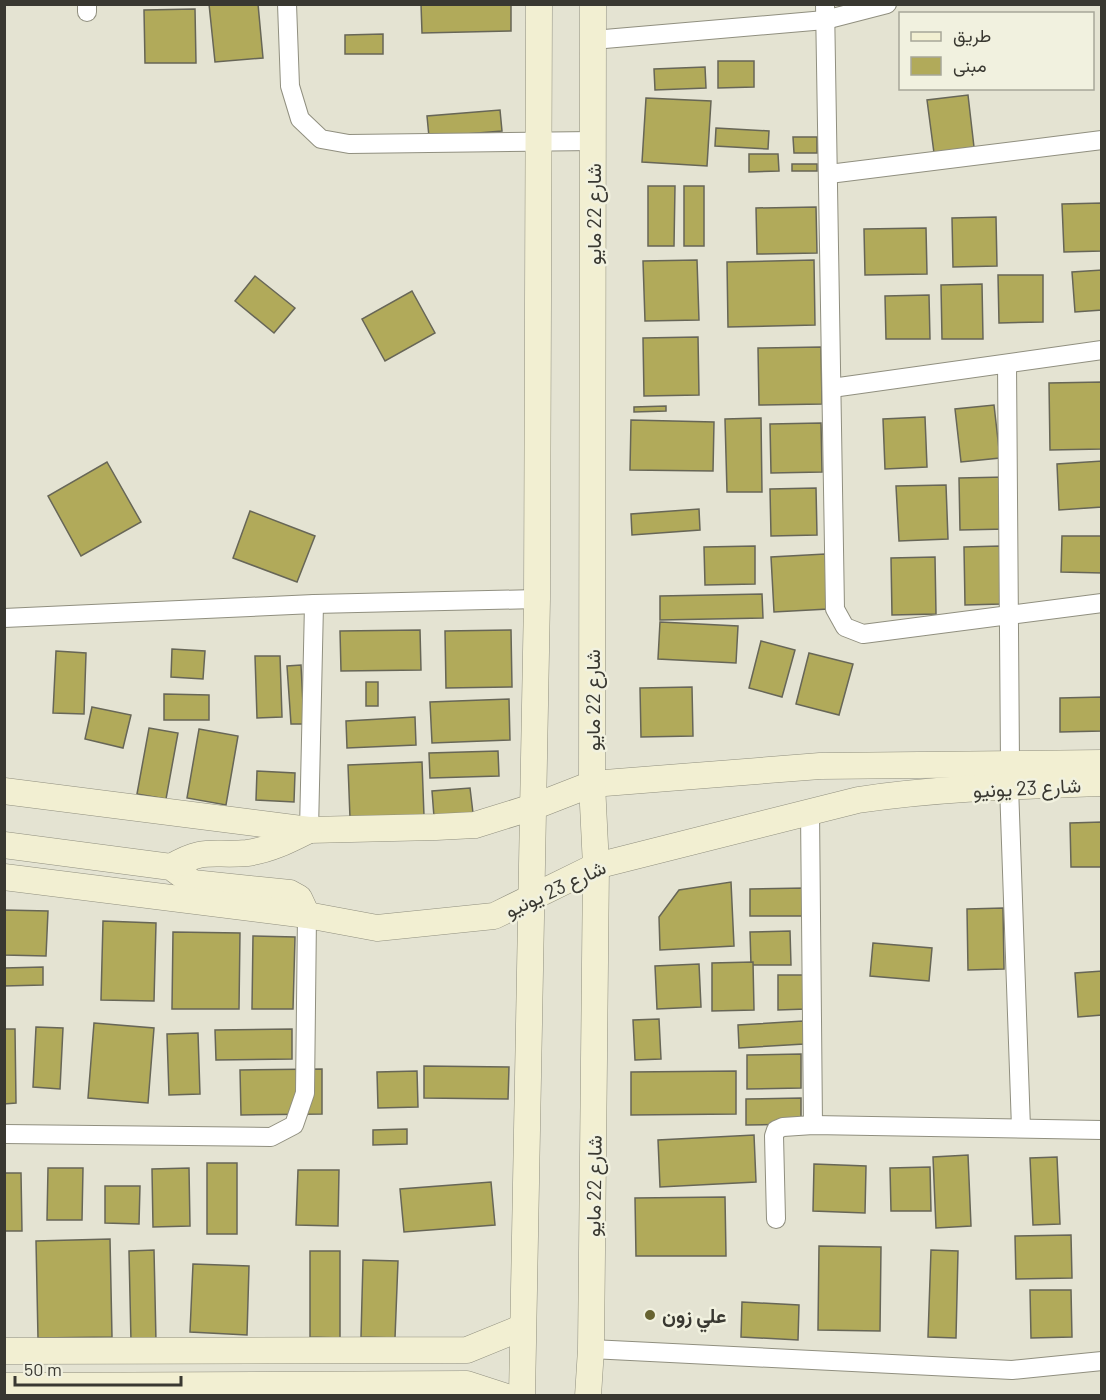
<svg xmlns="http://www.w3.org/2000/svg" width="1106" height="1400" viewBox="0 0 1106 1400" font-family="Barlow,Vazirmatn,sans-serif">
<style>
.building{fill:#b1aa5a;stroke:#676657;stroke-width:1.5}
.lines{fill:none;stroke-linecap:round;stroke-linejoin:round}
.street-casing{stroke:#908f7f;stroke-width:20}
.secondary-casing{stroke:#908f7f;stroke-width:27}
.street{stroke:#fff;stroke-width:18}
.secondary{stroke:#f2efd2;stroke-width:26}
.poi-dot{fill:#676330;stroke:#f1f1df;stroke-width:2}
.labels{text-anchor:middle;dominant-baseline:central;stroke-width:5;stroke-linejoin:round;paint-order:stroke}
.street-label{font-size:20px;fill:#393831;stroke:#f1f1df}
.poi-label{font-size:20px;font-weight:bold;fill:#393831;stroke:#f1f1df;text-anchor:start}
</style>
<rect width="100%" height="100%" fill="#e4e3d2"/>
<g class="building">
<polygon points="209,4 258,4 263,58 215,62"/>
<polygon points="421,4 511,4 511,31 422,33"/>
<polygon points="195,9 196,63 145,63 144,10"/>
<polygon points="383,34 383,54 345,54 345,35"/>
<polygon points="718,61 754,61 754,87 718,88"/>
<polygon points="705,67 706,88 655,90 654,69"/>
<polygon points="968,95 974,147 934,153 927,100"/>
<polygon points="646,98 711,101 707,166 642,162"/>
<polygon points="500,110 502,131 429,137 427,116"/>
<polygon points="716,128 769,131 768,149 715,146"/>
<polygon points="793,137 817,137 817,153 794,153"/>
<polygon points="749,154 778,154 779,171 749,172"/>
<rect x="792" y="164" width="25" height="7"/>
<polygon points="648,186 675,186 674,246 648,246"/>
<rect x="684" y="186" width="20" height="60"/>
<polygon points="1102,203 1102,251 1064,252 1062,204"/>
<polygon points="816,207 817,253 757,254 756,208"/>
<polygon points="996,217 997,266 953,267 952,218"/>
<polygon points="926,228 927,274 865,275 864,229"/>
<polygon points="697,260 699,320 645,321 643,261"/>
<polygon points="814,260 815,325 728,327 727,262"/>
<polygon points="1102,270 1102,310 1075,312 1072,272"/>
<polygon points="998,275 1043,275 1043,322 999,323"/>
<polygon points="255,276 295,308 274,333 235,301"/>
<polygon points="982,284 983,339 942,339 941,285"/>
<polygon points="412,291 435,333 385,361 362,319"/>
<polygon points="929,295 930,339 886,339 885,296"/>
<polygon points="698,337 699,395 644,396 643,338"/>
<polygon points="821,347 822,404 759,405 758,348"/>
<polygon points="1102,382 1102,449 1050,450 1049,383"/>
<polygon points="994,405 1000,458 961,462 955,409"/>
<polygon points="666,406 666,411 634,412 634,407"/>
<polygon points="925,417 927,467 885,469 883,419"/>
<polygon points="761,418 762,492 727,492 725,419"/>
<polygon points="631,420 714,422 713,471 630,470"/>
<polygon points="821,423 822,472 771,473 770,424"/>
<polygon points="1102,461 1102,507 1059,510 1057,464"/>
<polygon points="107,462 141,522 81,556 48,496"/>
<polygon points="1005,477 1006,529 960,530 959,478"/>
<polygon points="946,485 948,539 899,541 896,486"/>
<polygon points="816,488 817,535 771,536 770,489"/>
<polygon points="699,509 700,530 632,535 631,514"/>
<polygon points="250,511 315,536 297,582 233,558"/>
<polygon points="1062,536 1102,536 1102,573 1061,572"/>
<polygon points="755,546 755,584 705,585 704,547"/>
<polygon points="1000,546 1001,604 965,605 964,547"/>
<polygon points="825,554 828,609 774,612 771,557"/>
<polygon points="935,557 936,614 892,615 891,558"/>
<polygon points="762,594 763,618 660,620 660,596"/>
<polygon points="660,622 738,626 736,663 658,659"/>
<polygon points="420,630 421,670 341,671 340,631"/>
<polygon points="511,630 512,687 446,688 445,631"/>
<polygon points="761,641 795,650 782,697 749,688"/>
<polygon points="172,649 205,651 203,679 171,677"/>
<polygon points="56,651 86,653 84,714 53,713"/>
<polygon points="809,653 853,664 839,715 796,704"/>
<polygon points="255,656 280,656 282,717 257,718"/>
<polygon points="301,665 304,724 291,724 287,666"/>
<rect x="366" y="682" width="12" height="24"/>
<polygon points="692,687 693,736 641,737 640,688"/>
<polygon points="164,694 209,695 209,720 164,720"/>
<polygon points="1102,697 1102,731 1060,732 1060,698"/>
<polygon points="509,699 510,740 432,743 430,702"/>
<polygon points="92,707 131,715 123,748 85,739"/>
<polygon points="415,717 416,745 347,748 346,721"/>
<polygon points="149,728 178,733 166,799 137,794"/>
<polygon points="199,729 238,736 226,805 187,798"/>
<polygon points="498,751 499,776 430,778 429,753"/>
<polygon points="422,762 424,816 350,818 348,765"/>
<polygon points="257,771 295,773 294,802 256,800"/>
<polygon points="470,788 473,813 434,817 432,791"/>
<polygon points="1102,822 1102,867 1071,867 1070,823"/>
<polygon points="731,882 734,946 660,950 659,917 679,890"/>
<polygon points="805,888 805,916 750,916 750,889"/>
<polygon points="1003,908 1004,969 968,970 967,909"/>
<polygon points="4,910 48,911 46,956 4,955"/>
<polygon points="103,921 156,923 154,1001 101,1000"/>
<polygon points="790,931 791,965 751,965 750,932"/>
<polygon points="173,932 240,933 239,1009 172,1009"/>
<polygon points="253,936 295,937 293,1009 252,1009"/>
<polygon points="873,943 932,948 929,981 870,976"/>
<polygon points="753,962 754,1010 712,1011 712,963"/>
<polygon points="699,964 701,1007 657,1009 655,966"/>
<polygon points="43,967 43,985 4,986 4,968"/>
<polygon points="1102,971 1102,1015 1078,1017 1075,973"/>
<polygon points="778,975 805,975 806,1009 778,1010"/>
<polygon points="659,1019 661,1059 635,1060 633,1020"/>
<polygon points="803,1021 804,1044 739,1048 738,1025"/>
<polygon points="94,1023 154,1028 148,1103 88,1098"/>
<polygon points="36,1027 63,1028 60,1089 33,1087"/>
<polygon points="4,1029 15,1029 16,1103 4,1104"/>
<polygon points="292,1029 292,1059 216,1060 215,1030"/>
<polygon points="198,1033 200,1094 169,1095 167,1034"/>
<polygon points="801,1054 801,1088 747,1089 747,1055"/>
<polygon points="424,1066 509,1067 508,1099 424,1098"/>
<polygon points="322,1069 322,1114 241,1115 240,1070"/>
<polygon points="417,1071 418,1107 378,1108 377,1072"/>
<polygon points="736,1071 736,1114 631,1115 631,1072"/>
<polygon points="801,1098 801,1124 746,1125 746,1099"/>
<polygon points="407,1129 407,1144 373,1145 373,1130"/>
<polygon points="754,1135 756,1182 660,1187 658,1140"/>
<polygon points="968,1155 971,1226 936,1228 933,1157"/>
<polygon points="1057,1157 1060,1224 1033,1225 1030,1158"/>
<rect x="207" y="1163" width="30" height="71"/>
<polygon points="814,1164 866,1166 865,1213 813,1211"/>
<polygon points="930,1167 931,1211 891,1211 890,1168"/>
<polygon points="48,1168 83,1168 82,1220 47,1220"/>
<polygon points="189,1168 190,1226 153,1227 152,1169"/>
<polygon points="298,1170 339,1170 338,1226 296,1225"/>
<polygon points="4,1173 21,1173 22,1231 4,1231"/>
<polygon points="491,1182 495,1225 404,1232 400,1189"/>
<polygon points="105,1186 140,1186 139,1224 105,1223"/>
<polygon points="725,1197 726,1256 636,1256 635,1198"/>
<polygon points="1071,1235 1072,1278 1016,1279 1015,1236"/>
<polygon points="110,1239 112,1337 38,1338 36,1241"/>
<polygon points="819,1246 881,1247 880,1331 818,1330"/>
<polygon points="154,1250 156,1342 131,1342 129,1251"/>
<polygon points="931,1250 958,1251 956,1338 928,1337"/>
<polygon points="310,1251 340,1251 340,1338 310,1337"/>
<polygon points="363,1260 398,1261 395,1338 361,1337"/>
<polygon points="193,1264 249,1266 247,1335 190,1332"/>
<polygon points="1030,1290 1071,1290 1072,1337 1031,1338"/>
<polygon points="742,1302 799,1305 798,1340 741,1337"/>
</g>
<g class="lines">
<defs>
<g id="street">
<polyline points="87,4 87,12"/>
<polyline points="287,4 290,86 300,119 321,139 349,144 593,141"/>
<polyline points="825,4 835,609 845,627 863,634 1102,603"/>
<polyline points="593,40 825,20 887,4"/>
<polyline points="829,174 1102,140"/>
<polyline points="1007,364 1010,763 1009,786 1021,1128"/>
<polyline points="832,388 1102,350"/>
<polyline points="4,618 314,604 537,599"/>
<polyline points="810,811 813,1125"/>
<polyline points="309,830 314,604"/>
<polyline points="4,1134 271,1137 294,1125 305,1093 307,915"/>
<polyline points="776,1219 774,1136 776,1130 783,1127 813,1125 1102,1130"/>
<polyline points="591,1349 1012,1370 1102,1361"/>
</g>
<g id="secondary">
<polyline points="4,791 309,830 436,827 475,825 533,807 592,784 820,766 1102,763"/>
<polyline points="4,845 171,867 193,883 290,893 299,898 307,915"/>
<path d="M171,867c34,-20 41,-11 76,-14 23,-3 42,-13 62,-23"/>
<path d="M4,877l303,38 70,13 117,-12 102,-50 262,-66c80,-12 162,-14 244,-17"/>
<polyline points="4,1351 467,1350 521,1328"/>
<polyline points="4,1386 467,1384 504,1396"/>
<polyline points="522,1396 537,599 539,4"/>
<polyline points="588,1396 591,1349 596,866 592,784 593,4"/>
</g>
</defs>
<use href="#street" class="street-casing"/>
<use href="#secondary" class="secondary-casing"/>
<use href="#street" class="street"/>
<use href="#secondary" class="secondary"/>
</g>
<circle class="poi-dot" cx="650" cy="1315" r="6"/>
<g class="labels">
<g class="street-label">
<text transform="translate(593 214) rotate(-90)">شارع 22 مايو</text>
<text transform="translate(592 700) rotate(-90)">شارع 22 مايو</text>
<text transform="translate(1027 787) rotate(-3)">شارع 23 يونيو</text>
<text transform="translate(555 888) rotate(-25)">شارع 23 يونيو</text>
<text transform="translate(593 1186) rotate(-89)">شارع 22 مايو</text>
</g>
<g class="poi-label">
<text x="662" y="1315">علي زون</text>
</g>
</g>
<rect width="1106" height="1400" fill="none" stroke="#393831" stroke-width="12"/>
<rect x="899" y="12" width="195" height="78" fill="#f1f1df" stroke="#a7a799" stroke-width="1.5"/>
<rect x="911" y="32" width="30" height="9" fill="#f2efd2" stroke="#a7a799" stroke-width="1.5"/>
<text x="953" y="42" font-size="18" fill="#393831">طريق</text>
<rect x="911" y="57" width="30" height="18" fill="#b1aa5a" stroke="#a7a799" stroke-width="1.5"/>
<text x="953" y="72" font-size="18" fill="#393831">مبنى</text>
<path d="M15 1376v9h166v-9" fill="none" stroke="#393831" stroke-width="3"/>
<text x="24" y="1376" font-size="18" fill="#393831" stroke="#f1f1df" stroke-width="4.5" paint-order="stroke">50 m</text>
</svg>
